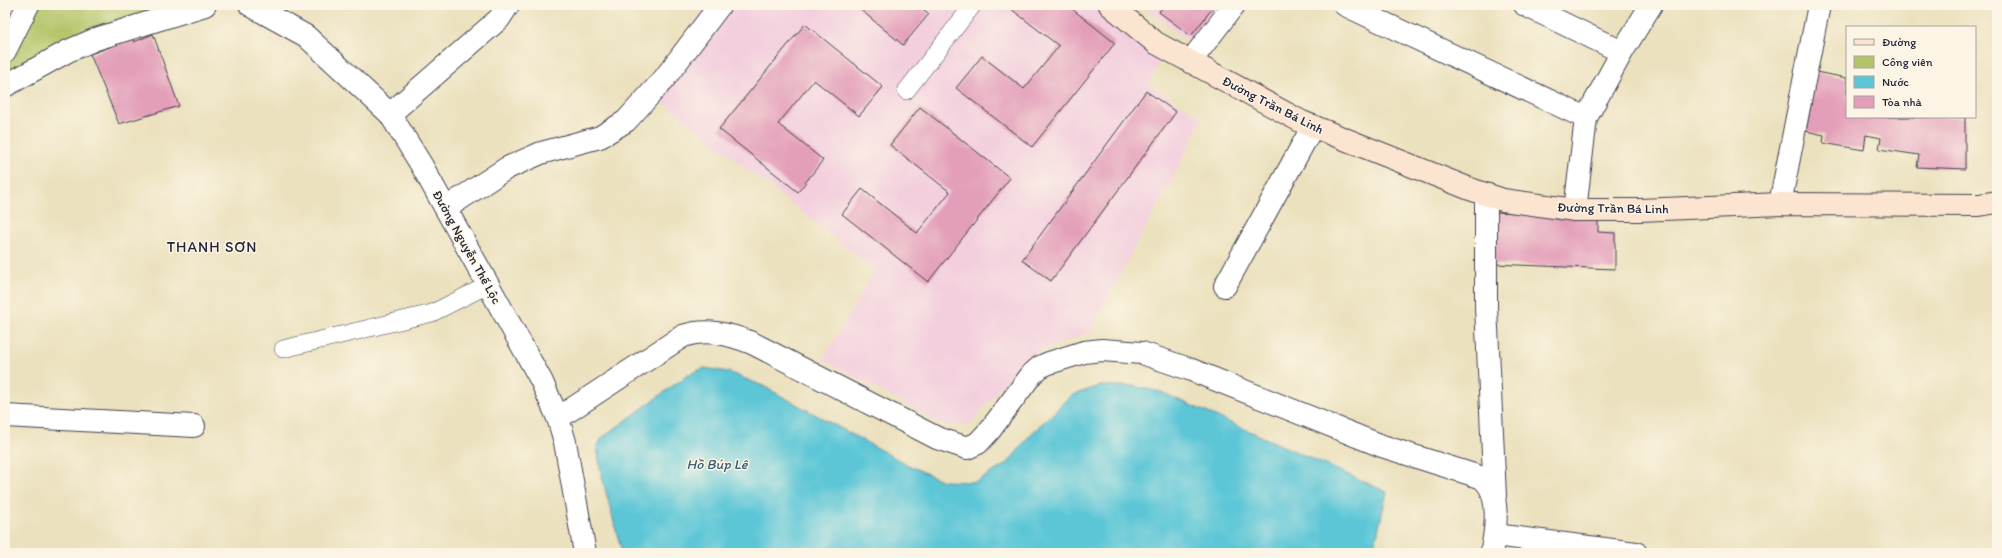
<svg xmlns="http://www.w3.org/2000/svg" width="2002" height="558" viewBox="0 0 2002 558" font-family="Itim,sans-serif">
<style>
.built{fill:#f3cfde}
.green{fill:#b2c467;stroke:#6a7351}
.water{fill:#5cc6d7;stroke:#3f7489}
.building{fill:#e39fba}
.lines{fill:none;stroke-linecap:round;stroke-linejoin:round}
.lane-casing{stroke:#403f4f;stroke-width:18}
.street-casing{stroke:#403f4f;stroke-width:24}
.secondary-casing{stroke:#403f4f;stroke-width:24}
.lane{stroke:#fff;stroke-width:17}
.street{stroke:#fff;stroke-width:22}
.secondary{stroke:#fce5d0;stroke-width:22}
.labels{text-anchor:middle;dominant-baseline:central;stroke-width:3;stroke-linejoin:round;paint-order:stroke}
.street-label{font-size:13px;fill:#22223b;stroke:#fcf5e5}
.water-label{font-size:14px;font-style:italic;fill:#365b72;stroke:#fcf5e5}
.quarter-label{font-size:15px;letter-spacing:1px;fill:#22223b;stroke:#fcf5e5}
</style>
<rect width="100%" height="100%" fill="#fcf5e5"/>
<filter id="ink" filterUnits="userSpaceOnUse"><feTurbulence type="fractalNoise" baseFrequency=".025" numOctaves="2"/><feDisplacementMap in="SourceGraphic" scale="8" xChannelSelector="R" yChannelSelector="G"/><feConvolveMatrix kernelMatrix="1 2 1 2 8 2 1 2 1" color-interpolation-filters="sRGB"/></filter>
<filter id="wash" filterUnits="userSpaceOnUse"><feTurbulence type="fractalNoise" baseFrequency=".012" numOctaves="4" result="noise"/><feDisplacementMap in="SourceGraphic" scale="16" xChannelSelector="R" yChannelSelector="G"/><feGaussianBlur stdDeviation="0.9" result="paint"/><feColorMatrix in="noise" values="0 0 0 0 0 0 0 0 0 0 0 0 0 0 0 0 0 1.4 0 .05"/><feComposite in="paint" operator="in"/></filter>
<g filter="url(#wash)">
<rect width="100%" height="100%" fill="#ebe1be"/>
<g class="built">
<polygon points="707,5 1095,5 1162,57 1148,84 1202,118 1172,180 1109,294 1091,332 1028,355 968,426 941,424 823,359 875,270 646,89"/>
<polygon points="1141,5 1227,5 1195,46"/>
</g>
<polygon class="green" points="38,5 167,5 120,21 16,68 9,67 9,60"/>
<polygon class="water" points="705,368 728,372 763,386 908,465 943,481 976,482 1008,463 1031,434 1072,395 1100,386 1133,386 1161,392 1387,492 1373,553 622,553 601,473 597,446 602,438 689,374"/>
<g id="blocks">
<g class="building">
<polygon points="855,5 918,5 929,14 903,45"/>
<polygon points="1006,5 1067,5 1115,43 1032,147 956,88 982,56 1024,89 1059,46"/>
<polygon points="1164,5 1215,5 1191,36 1159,12"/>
<polygon points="805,24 883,87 859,116 814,80 778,124 823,160 798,192 719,129"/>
<polygon points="153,34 179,106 119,124 90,54 110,47 109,44 131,35 134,42"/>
<polygon points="1811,71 1847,78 1847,117 1965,117 1965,169 1917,167 1919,155 1879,149 1881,138 1866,135 1864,150 1823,143 1824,135 1806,131 1810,110"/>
<polygon points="1146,91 1176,112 1051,281 1022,260"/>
<polygon points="920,107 1010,178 928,282 842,214 862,189 917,233 950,192 890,145"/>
<polygon points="1494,212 1598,216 1598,232 1615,233 1615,269 1493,264"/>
</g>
</g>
</g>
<g filter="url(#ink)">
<use href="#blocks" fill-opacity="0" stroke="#403f4f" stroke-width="1"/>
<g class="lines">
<defs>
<g id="lane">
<polyline points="906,91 973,5"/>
<polyline points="283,349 432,313 488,285"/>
</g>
<g id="street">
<polyline points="250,5 306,36 390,114 422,166 541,380 558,418 565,442 585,553"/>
<polyline points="1345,5 1586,118"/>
<polyline points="1525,5 1622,52"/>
<polyline points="5,51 28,5"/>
<polyline points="1190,62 1234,5"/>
<polyline points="5,86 68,51 96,39 205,5"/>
<polyline points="390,114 499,19 508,5"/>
<polyline points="1486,195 1486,307 1495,496"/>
<polyline points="1780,204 1819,5"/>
<polyline points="446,208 507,168 541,153 600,137 626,121 664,79 720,5"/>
<polyline points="1575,210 1586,118 1622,52 1651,5"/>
<polyline points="1225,286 1313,126"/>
<polyline points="5,416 194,426"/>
<path d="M558,418l125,-82c24,-8 46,-2 69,7l185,95 30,10 11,-5 12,-13 42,-56 8,-7 9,-4 35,-11 18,-2 40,3 47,16 193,77 98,31c22,13 16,55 11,76"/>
<polyline points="1495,535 1636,553"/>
</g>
<polyline id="secondary" points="1110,5 1156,43 1302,122 1470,189 1503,200 1575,210 1640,210 1780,204 1979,205 1997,202"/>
</defs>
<use href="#lane" class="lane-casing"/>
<use href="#street" class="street-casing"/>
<use href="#secondary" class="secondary-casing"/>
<use href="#lane" class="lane"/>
<use href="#street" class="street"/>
<use href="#secondary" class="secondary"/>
</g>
</g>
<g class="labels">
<g class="street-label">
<text transform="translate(1273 105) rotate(27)">Đường Trần Bá Linh</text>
<text transform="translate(1613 208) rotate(1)">Đường Trần Bá Linh</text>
<text transform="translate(467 247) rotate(61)">Đường Nguyễn Thế Lộc</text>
</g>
<g class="water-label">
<text x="717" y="464">Hồ Búp Lê</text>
</g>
<g class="quarter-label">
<text x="212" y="247">THANH SƠN</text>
</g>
</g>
<rect width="2002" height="558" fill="none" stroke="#fcf5e5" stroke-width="20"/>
<rect x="1846" y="26" width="130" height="92" fill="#fcf5e5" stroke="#a5a1a1"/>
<rect x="1854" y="39" width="20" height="6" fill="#fce5d0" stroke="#a5a1a1"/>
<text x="1882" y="46" font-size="12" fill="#22223b">Đường</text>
<rect x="1854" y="56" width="20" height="12" fill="#b2c467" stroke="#a5a1a1"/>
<text x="1882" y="66" font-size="12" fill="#22223b">Công viên</text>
<rect x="1854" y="76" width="20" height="12" fill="#5cc6d7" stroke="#a5a1a1"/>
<text x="1882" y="86" font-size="12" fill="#22223b">Nước</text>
<rect x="1854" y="96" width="20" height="12" fill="#e39fba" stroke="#a5a1a1"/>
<text x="1882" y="106" font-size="12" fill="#22223b">Tòa nhà</text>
</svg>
